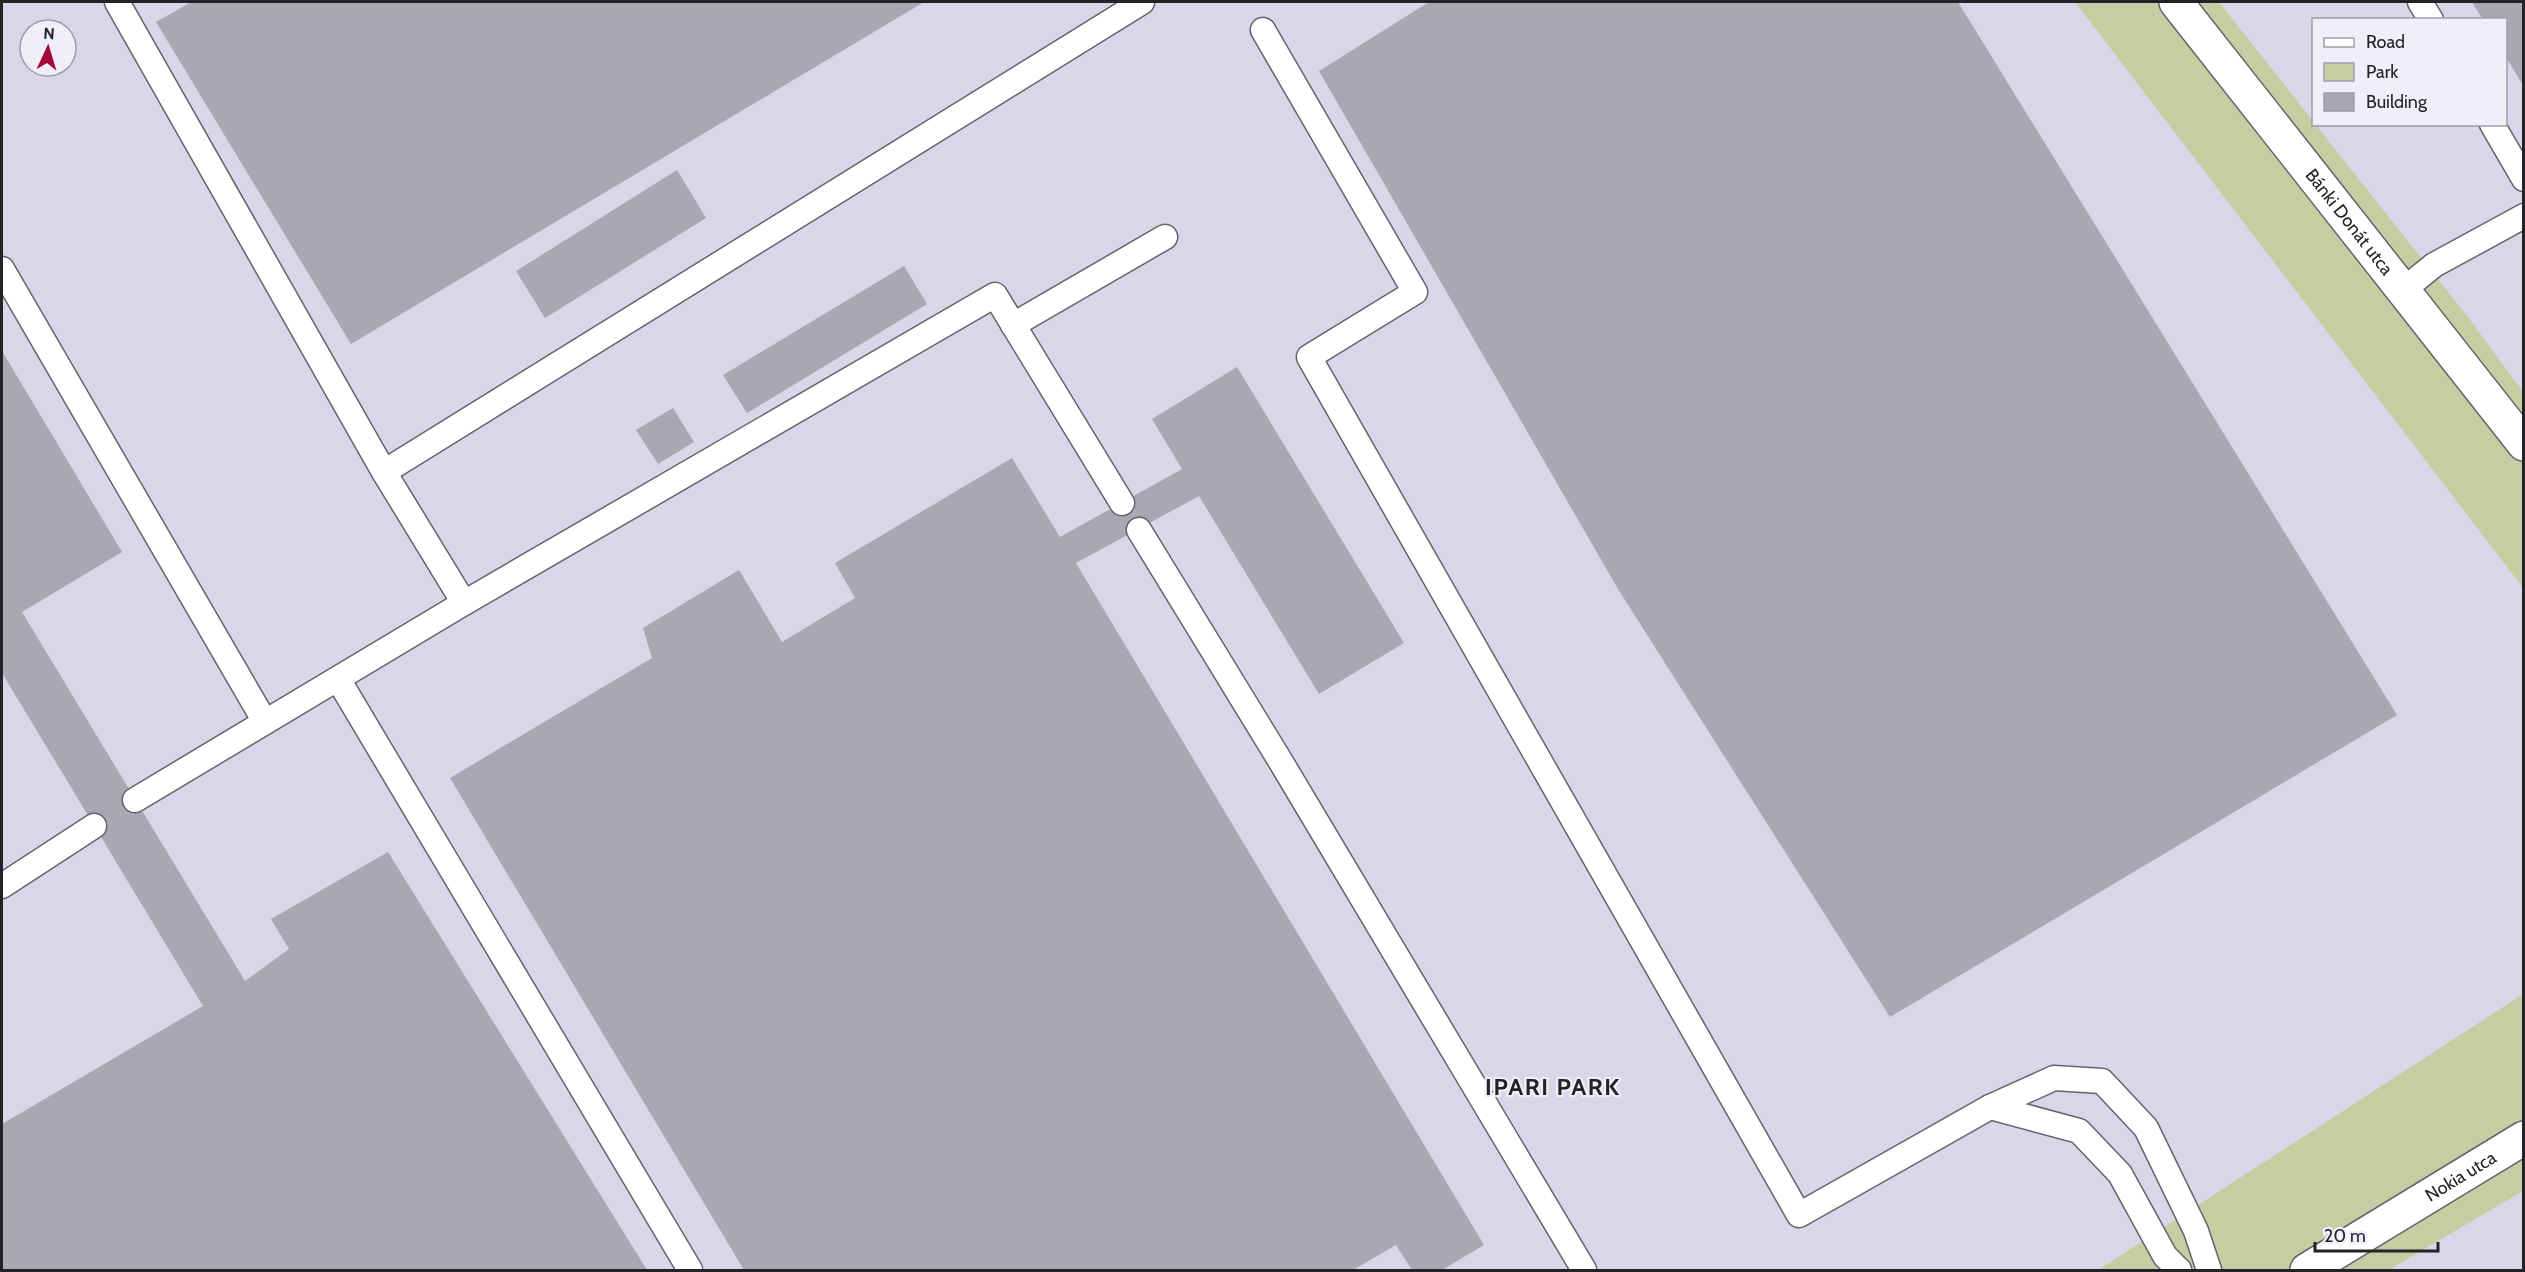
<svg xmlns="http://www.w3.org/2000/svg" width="2525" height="1272" viewBox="0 0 2525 1272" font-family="Cabin,sans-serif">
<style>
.built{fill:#d8d6e8;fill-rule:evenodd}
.green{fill:#c8cca3}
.building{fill:#a8a7b2}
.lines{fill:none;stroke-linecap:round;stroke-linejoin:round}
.lane-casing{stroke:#64636d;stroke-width:27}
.street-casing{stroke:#64636d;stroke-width:36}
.lane{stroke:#fff;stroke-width:24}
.street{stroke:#fff;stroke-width:33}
.labels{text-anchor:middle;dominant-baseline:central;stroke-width:4.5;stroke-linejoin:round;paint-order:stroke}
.street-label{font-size:18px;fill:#232327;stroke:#f0eefa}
.district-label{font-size:24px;font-weight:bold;letter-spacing:1.5px;fill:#232327;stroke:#f0eefa}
</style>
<rect width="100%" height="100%" fill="#e2e1ec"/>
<g class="built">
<path d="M2,2h2073l448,586v406l-425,276h-2096zM30,30h36v36h-36z"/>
<polygon points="2219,2 2523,2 2523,392 2468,317 2316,125 2506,124 2506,20 2314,20 2313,121"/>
<polygon points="2523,1191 2523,1270 2389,1270"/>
</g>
<g class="green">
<polygon points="2075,2 2219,2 2313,121 2314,124 2316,125 2468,317 2523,392 2523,588"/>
<polygon points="2523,994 2523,1191 2389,1270 2098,1270"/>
</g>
<g class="building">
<polygon points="191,2 924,2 351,344 156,22"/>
<polygon points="1429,2 1958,2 2397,715 1890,1017 1618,589 1319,71"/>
<polygon points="2472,2 2524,2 2524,87 2506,57 2506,20 2483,20"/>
<polygon points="677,170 706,218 545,318 516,271"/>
<polygon points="904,266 927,304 747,413 723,375"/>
<polygon points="2,351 122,552 22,612 245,981 289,949 271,919 388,852 647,1270 2,1270 2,1124 203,1006 2,673"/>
<polygon points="1237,367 1404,643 1319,694 1199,496 1076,563 1484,1245 1442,1270 1412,1270 1396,1245 1353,1270 744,1270 450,778 652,658 643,628 739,570 782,642 855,598 835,563 1012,458 1060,537 1182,469 1152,419"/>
<polygon points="673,408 694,442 658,464 636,430"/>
</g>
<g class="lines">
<defs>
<g id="lane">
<polyline points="117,2 384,472 464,603"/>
<polyline points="2420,2 2431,20"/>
<polyline points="1263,30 1415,292 1309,357 1799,1215 1990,1107 2054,1078 2102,1081 2146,1128 2196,1231 2209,1270"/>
<polyline points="2492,124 2524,179"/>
<polyline points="2,269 265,722"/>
<polyline points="2402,291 2434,265 2524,216"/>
<polyline points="1013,325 1165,237"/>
<polyline points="384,472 1142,2"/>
<polyline points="1139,530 1281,762 1584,1270"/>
<polyline points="338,679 690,1270"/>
<polyline points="135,800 464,603 995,295 1122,503"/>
<polyline points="2,886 94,826"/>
<polyline points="1990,1107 2079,1131 2120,1174 2165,1256 2179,1270"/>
</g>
<g id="street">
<path id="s1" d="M2176,2l348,442"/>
<path id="s2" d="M2307,1270l217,-132"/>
</g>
</defs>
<use href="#lane" class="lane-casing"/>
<use href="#street" class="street-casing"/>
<use href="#lane" class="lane"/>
<use href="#street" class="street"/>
</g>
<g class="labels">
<g class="street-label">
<text stroke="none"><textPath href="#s1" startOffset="280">Bánki Donát utca</textPath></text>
<text stroke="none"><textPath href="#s2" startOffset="180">Nokia utca</textPath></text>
</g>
<g class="district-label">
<text x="1553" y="1086">IPARI PARK</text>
</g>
</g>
<rect width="2525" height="1272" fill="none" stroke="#232327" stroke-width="6"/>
<rect x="2312" y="18" width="195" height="108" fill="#f0eefa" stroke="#9e9da6" stroke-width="1.5"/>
<rect x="2324" y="38" width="30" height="9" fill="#ffffff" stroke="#9e9da6" stroke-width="1.5"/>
<text x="2366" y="48" font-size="18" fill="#232327">Road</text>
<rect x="2324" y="63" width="30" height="18" fill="#c8cca3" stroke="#9e9da6" stroke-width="1.5"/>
<text x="2366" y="78" font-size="18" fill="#232327">Park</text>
<rect x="2324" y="93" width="30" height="18" fill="#a8a7b2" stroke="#9e9da6" stroke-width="1.5"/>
<text x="2366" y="108" font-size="18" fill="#232327">Building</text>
<g transform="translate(48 48) rotate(4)"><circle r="28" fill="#f0eefa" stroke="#9e9da6" stroke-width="1.5"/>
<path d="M0-4.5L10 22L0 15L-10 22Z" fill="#a40734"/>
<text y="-9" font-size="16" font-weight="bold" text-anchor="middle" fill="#232327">N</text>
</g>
<path d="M2315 1242v9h123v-9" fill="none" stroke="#232327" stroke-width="3"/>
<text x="2324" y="1242" font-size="18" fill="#232327" stroke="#f0eefa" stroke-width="4.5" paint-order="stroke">20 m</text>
</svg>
